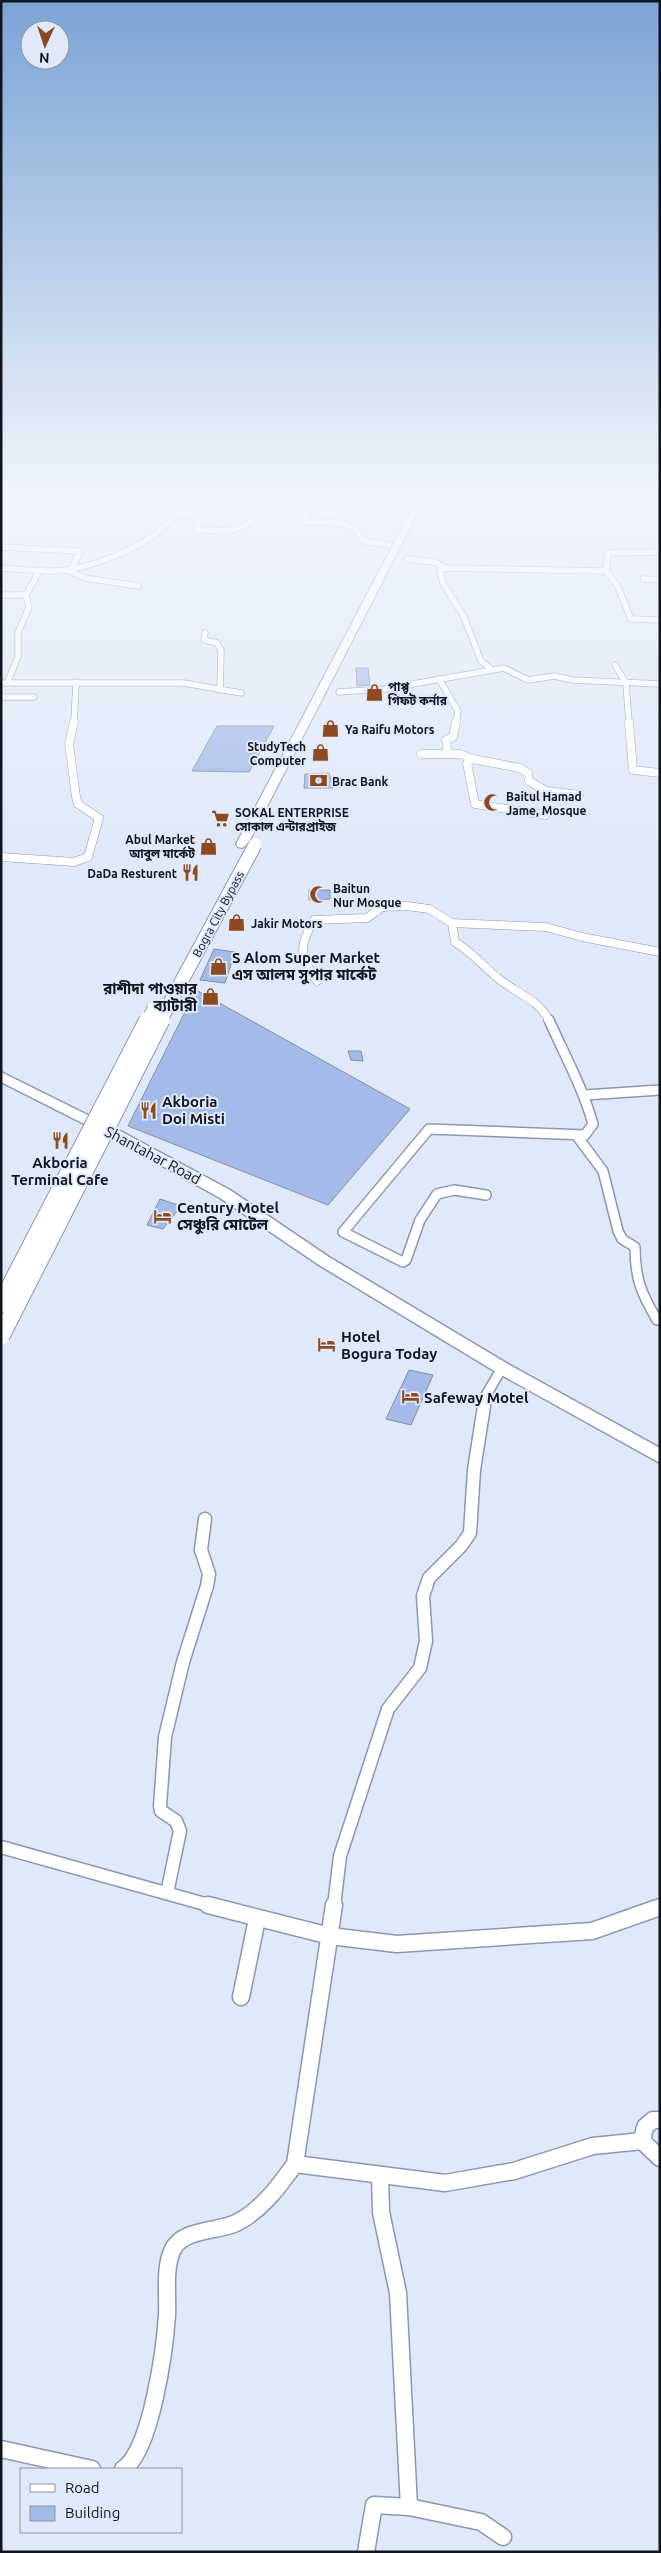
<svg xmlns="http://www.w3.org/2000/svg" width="661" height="2553" viewBox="0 0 661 2553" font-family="Ubuntu,'Noto Sans Bengali',sans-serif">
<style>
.building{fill:#a4bae9;stroke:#828ea7}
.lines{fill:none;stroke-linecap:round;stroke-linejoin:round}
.street-far4-casing{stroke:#8b97b1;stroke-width:7}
.street-far3-casing{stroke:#8b97b1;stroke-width:9}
.street-far2-casing{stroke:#8b97b1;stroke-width:12}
.street-far1-casing{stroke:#8b97b1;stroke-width:15}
.street-casing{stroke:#8b97b1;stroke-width:19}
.primary-casing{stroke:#8b97b1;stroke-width:3}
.highway-casing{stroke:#8b97b1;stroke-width:2}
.street-far4{stroke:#fff;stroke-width:5.5}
.street-far3{stroke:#fff;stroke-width:8}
.street-far2{stroke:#fff;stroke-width:9}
.street-far1{stroke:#fff;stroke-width:12}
.street{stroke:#fff;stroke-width:16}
.primary{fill:#fff;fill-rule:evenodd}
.highway{fill:#fff;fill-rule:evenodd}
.highway-bridge-far1-casing{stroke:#8b97b1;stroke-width:15;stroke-linecap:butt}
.highway-bridge-casing{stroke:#8b97b1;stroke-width:19;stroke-linecap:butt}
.highway-bridge-far1{stroke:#fff;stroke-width:13}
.highway-bridge{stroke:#fff;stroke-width:17}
.labels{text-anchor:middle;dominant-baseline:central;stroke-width:4;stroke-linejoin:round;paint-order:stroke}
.far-poi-label{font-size:12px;font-weight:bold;fill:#11151f;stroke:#e0e9f9;text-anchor:start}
.far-street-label{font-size:12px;fill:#11151f;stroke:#e0e9f9}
.poi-label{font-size:15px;font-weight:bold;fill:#11151f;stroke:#e0e9f9;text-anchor:start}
.street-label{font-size:15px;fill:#11151f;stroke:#e0e9f9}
</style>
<rect width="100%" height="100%" fill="#e0e9f9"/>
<g class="building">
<polygon points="356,668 368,668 370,685 357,686"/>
<polygon points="217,726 274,726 249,772 192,771"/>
<polygon points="329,773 333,788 304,788 305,774"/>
<polygon points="309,890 330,890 330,899 309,900"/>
<polygon points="214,949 235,952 225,983 200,980"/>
<polygon points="196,990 410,1109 328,1205 128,1126"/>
<polygon points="348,1051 361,1051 363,1061 351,1060"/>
<polygon points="160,1199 181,1206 163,1229 147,1225"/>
<polygon points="409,1370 433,1375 411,1425 386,1419"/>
</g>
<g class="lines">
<defs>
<g id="street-far4">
<path d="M287,493c8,7 9,16 19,22v7l35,1 14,5 8,13 26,4"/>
<polyline points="368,493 370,503"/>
<polyline points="202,513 196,530 230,531 248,524 260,512 298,510"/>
<polyline points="1,547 80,551 72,568"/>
<polyline points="407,559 434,562 446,568 606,571 618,587 631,619 660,620"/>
<path d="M1,568c21,1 46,5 66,2 37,-7 85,-25 108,-55l30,-3 14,-19"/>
<polyline points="446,568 440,570 443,583 464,617 481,661 491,669"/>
<polyline points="67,570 85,578 138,586"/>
<polyline points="606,571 608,553 660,552"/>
<polyline points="643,579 660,580"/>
<polyline points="1,595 26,595"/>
<polyline points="205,633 204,640 217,643 221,650 220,690"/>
<polyline points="615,665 626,683 629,723"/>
<polyline points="439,679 458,711 456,723"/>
<polyline points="1,683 184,683 241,693"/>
<polyline points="7,683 18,657 18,633 29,607 26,595 40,570"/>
<polyline points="339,692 384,689 504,668 528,680 554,676 573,680 660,684"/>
<polyline points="1,697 34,697"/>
<polyline points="74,723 76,682"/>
</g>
<g id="street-far3">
<polyline points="629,722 633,770 660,773"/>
<polyline points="448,753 446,740 453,737 456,722"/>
<polyline points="421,754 460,754 473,759 520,768 528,773 529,781 546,791 579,795"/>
<polyline points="473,759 467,763 475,804 545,815"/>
<polyline points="1,857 74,862 88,857 99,818 78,804 76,797 69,744 74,722"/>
<path d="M452,923l3,19c17,10 29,25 44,37 17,14 41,21 50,42"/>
<path d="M317,981c-17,-24 -19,-35 -3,-61l53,-2 15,-11 25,-1 22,3 23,14 94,4 36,10 78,15"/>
</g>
<g id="street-far2">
<polyline points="585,1095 660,1090"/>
<path d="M577,1136l26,35 15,60 4,8 13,8c0,31 6,46 22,73"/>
<path d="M486,1195l-32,-5 -17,4 -17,26 -14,40 -3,2 -60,-30 86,-103 156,6 8,-11c-10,-36 -29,-70 -44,-104"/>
<polyline points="484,1407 485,1397 502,1368"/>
</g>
<g id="street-far1">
<polyline points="1,1847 212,1906"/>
<polyline points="167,1893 180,1831 176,1821 161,1811 160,1806 165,1737 183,1662 207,1586 209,1574 201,1550 205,1519"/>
<polyline points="334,1906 340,1856 388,1709 420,1668 426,1641 423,1596 429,1578 461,1546 470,1533 474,1470 484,1406"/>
</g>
<g id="street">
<polyline points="208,1905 330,1936 397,1944 592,1931 660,1907"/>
<polyline points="241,1997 257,1919"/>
<polyline points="642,2141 660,2158"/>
<polyline points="295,2164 445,2183 514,2171 593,2146 642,2141 645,2127 653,2120 660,2120"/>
<polyline points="1,2449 92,2469"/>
<path d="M123,2469c28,-16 42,-122 44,-154 1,-21 -3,-45 5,-64 10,-23 46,-19 64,-28 26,-13 43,-37 59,-59l39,-259"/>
<polyline points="409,2507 481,2522 503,2537"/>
<polyline points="366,2552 374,2505 409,2507 398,2293 381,2212 380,2175"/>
</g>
<polygon id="primary" points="1,1072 122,1132 230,1190 329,1257 508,1364 660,1448 660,1463 496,1372 319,1265 220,1198 112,1138 1,1082"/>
<polygon id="highway" points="420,493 428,493 248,844 242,848 238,847 236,844"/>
</defs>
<use href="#street-far4" class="street-far4-casing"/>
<use href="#street-far3" class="street-far3-casing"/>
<use href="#street-far2" class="street-far2-casing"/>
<use href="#street-far1" class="street-far1-casing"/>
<use href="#street" class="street-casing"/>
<use href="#primary" class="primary-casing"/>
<use href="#highway" class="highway-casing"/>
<use href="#street-far4" class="street-far4"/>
<use href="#street-far3" class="street-far3"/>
<use href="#street-far2" class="street-far2"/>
<use href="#street-far1" class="street-far1"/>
<use href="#street" class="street"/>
<use href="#primary" class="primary"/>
<use href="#highway" class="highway"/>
<defs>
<g id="highway-bridge-far1">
<polyline points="148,1021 154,1009"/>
<polyline points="160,1021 255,845"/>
</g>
<g id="highway-bridge">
<polyline points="1,1304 148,1020"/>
<polyline points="1,1336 161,1020"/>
</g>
</defs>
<use href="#highway-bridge-far1" class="highway-bridge-far1-casing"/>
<use href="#highway-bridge" class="highway-bridge-casing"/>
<use href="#highway-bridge-far1" class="highway-bridge-far1"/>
<use href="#highway-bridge" class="highway-bridge"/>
</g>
<linearGradient id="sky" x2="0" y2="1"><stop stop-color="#7ba4d5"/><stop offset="0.58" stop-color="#f1f5fc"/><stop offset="1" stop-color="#f1f5fc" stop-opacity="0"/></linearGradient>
<rect width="661" height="850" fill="url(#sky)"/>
<defs>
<symbol id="shop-bare" viewBox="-9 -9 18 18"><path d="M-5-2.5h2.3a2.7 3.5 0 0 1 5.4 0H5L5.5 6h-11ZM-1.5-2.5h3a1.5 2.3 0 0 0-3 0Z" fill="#8e4a1f" stroke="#e0e9f9" stroke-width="2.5" paint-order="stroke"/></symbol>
<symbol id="bank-bare" viewBox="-9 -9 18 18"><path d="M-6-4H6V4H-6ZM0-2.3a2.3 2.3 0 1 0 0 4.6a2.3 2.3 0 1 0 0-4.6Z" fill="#8e4a1f" stroke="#e0e9f9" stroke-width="2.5" paint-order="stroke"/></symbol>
<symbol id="mosque-bare" viewBox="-9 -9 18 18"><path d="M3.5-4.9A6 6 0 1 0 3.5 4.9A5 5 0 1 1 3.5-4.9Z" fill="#8e4a1f" stroke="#e0e9f9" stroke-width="2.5" paint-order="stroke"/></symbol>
<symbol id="supermarket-bare" viewBox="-9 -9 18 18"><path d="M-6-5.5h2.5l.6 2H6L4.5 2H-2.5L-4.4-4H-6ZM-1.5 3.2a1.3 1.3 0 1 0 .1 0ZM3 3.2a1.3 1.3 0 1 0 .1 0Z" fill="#8e4a1f" stroke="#e0e9f9" stroke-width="2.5" paint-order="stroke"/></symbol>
<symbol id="restaurant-bare" viewBox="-9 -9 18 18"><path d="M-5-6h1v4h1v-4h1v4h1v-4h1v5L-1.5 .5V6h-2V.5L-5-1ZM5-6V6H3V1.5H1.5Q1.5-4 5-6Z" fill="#8e4a1f" stroke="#e0e9f9" stroke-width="2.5" paint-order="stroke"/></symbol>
<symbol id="hotel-bare" viewBox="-9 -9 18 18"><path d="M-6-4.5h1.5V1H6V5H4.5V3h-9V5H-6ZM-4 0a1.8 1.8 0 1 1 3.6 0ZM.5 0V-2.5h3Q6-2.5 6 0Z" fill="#8e4a1f" stroke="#e0e9f9" stroke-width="2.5" paint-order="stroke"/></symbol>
</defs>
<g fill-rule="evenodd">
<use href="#shop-bare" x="362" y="680" width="25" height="25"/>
<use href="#shop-bare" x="318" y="716" width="25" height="25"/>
<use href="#shop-bare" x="308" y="740" width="25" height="25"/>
<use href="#bank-bare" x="306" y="768" width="25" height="25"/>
<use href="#mosque-bare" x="480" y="790" width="25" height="25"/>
<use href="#supermarket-bare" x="208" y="806" width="25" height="25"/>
<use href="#shop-bare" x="196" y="834" width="25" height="25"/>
<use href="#restaurant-bare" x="178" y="860" width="25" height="25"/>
<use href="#mosque-bare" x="306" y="882" width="25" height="25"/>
<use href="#shop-bare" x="224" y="910" width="25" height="25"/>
<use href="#shop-bare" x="206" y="954" width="25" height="25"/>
<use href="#shop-bare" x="198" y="984" width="25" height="25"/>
<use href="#restaurant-bare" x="136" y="1098" width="25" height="25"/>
<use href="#restaurant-bare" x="48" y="1128" width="25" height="25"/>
<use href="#hotel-bare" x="150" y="1204" width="25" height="25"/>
<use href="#hotel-bare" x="314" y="1332" width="25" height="25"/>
<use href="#hotel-bare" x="398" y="1384" width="25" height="25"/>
</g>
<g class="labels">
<g class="far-poi-label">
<text x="388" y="686">পাপ্পু<tspan x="388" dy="14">গিফট কর্নার</tspan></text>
<text x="345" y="729">Ya Raifu Motors</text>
<text x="306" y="746" text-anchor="end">StudyTech<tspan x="306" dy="14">Computer</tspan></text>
<text x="332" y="781">Brac Bank</text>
<text x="506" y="796">Baitul Hamad<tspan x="506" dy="14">Jame, Mosque</tspan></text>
<text x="235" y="812">SOKAL ENTERPRISE<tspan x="235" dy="14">সোকাল এন্টারপ্রাইজ</tspan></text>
<text x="195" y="839" text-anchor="end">Abul Market<tspan x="195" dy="14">আবুল মার্কেট</tspan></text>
<text x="177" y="873" text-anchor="end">DaDa Resturent</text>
<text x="333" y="888">Baitun<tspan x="333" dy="14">Nur Mosque</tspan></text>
<text x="251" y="923">Jakir Motors</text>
</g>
<g class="far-street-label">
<text transform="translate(218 914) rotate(-62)">Bogra City Bypass</text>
</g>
<g class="poi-label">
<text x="232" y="957">S Alom Super Market<tspan x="232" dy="17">এস আলম সুপার মার্কেট</tspan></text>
<text x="197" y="988" text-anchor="end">রাশীদা পাওয়ার<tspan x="197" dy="17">ব্যাটারী</tspan></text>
<text x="162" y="1101">Akboria<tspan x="162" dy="17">Doi Misti</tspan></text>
<text x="60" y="1162" text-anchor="middle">Akboria<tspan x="60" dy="17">Terminal Cafe</tspan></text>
<text x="177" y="1207">Century Motel<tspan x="177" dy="17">সেঞ্চুরি মোটেল</tspan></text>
<text x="341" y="1336">Hotel<tspan x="341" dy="17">Bogura Today</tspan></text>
<text x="424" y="1397">Safeway Motel</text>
</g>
<g class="street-label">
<text transform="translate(153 1155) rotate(28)">Shantahar Road</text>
</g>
</g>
<rect width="661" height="2553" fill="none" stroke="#11151f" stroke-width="5"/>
<rect x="20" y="2468" width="162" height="65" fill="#e0e9f9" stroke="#8d94a2"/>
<rect x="30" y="2484" width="25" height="8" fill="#ffffff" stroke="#8d94a2"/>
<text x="65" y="2493" font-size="15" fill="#11151f">Road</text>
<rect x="30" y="2506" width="25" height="15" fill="#a4bae9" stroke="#8d94a2"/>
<text x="65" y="2518" font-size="15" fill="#11151f">Building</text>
<g transform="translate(45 45) rotate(183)"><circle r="24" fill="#e0e9f9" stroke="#8d94a2"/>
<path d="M0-4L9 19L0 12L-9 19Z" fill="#8e4a1f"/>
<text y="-8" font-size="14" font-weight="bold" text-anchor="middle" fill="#11151f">N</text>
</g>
</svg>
